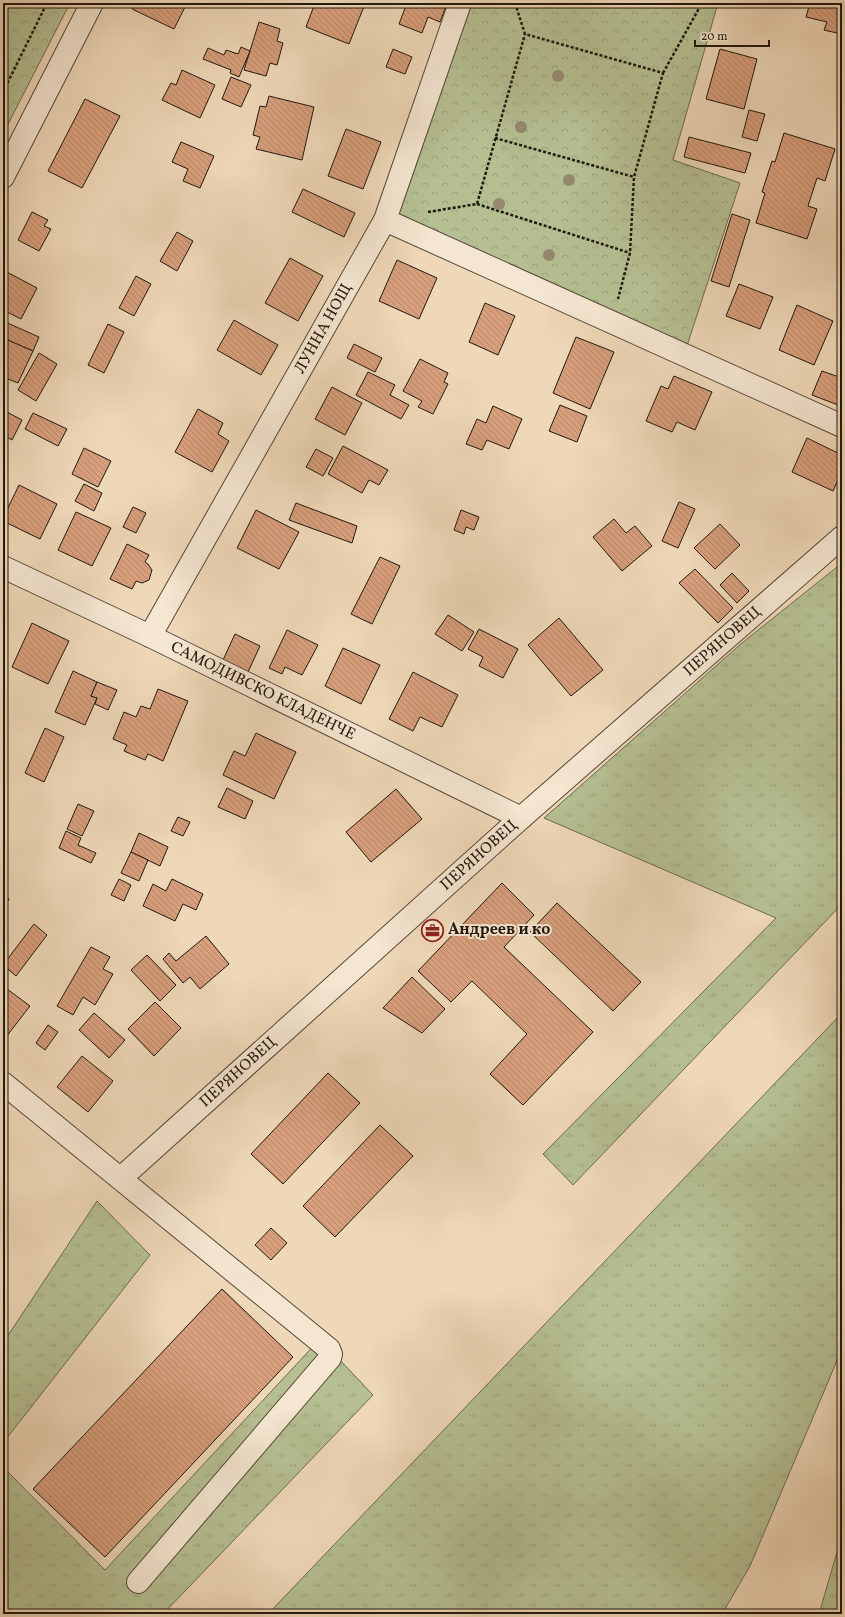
<svg xmlns="http://www.w3.org/2000/svg" width="845" height="1617" viewBox="0 0 845 1617" font-family="Vollkorn,serif">
<style>
.grass{fill:url(#grass-tufts);stroke:#6a6b50}
.park{fill:url(#park-crowns);stroke:#6a6b50}
.building{fill:url(#building-back-hatch);stroke:#20170e}
.lines{fill:none;stroke-linecap:round;stroke-linejoin:round}
.minor-casing{stroke:#544738;stroke-width:24}
.path{stroke:#20170e;stroke-width:2.5;stroke-dasharray:3 2;stroke-linecap:butt}
.minor{stroke:#f5e6d1;stroke-width:22}
.tree{fill:#968970}
.labels{text-anchor:middle;dominant-baseline:central;stroke-width:4;stroke-linejoin:round;paint-order:stroke}
.street-label{font-size:16px;fill:#20170e;stroke:#f5e6d1}
.poi-label{font-size:16px;font-weight:bold;fill:#20170e;stroke:#f5e6d1;text-anchor:start}
</style>
<defs>
<pattern id="grass-tufts" width="24" height="20" patternUnits="userSpaceOnUse"><rect width="24" height="20" fill="#b5bf92"/><path d="M3 7l-1-3M5 7V3M7 7l1-3M15 17l-1-3M17 17v-4M19 17l1-3" fill="none" stroke="#9ba37d"/></pattern>
<pattern id="park-crowns" width="20" height="18" patternUnits="userSpaceOnUse"><rect width="20" height="18" fill="#b5bf92"/><path d="M2 6a3 3 0 1 1 6 0M12 15a3 3 0 1 1 6 0" fill="none" stroke="#9ba37d"/></pattern>
<pattern id="building-back-hatch" width="6" height="6" patternUnits="userSpaceOnUse"><rect width="6" height="6" fill="#d89f7c"/><path d="M-1 5l2 2M0 0l6 6M5-1l2 2" fill="none" stroke="#b9886a"/></pattern>
</defs>
<rect width="100%" height="100%" fill="#efd8b8"/>
<filter id="stains"><feTurbulence type="fractalNoise" baseFrequency=".005" numOctaves="4"/><feColorMatrix values="0 0 0 0 .2 0 0 0 0 .09 0 0 0 0 .02 0 0 0 .5 -.17"/></filter>
<radialGradient id="worn" r=".72"><stop offset=".6" stop-color="#630" stop-opacity="0"/><stop offset="1" stop-color="#630" stop-opacity=".3"/></radialGradient>
<g class="grass">
<polygon points="842,563 842,904 573,1185 543,1154 776,918 544,818 742,643"/>
<polygon points="842,1013 842,1343 836,1363 750,1566 722,1614 268,1614"/>
<polygon points="97,1201 150,1255 3,1443 3,1343"/>
<polygon points="320,1339 373,1395 163,1614 3,1614 3,1467 105,1570"/>
<polygon points="842,1535 842,1614 819,1614"/>
</g>
<g class="park">
<polygon points="3,3 70,3 3,134"/>
<polygon points="460,3 718,3 673,160 740,183 684,355 385,220"/>
</g>
<g class="building">
<polygon points="135,3 187,3 174,29 132,9"/>
<polygon points="315,3 365,4 349,44 306,27"/>
<polygon points="407,3 438,3 446,6 440,22 428,17 422,33 399,24"/>
<polygon points="810,3 835,3 842,5 842,13 837,33 824,30 827,22 806,17"/>
<polygon points="259,22 280,29 277,41 283,43 277,65 270,63 266,76 244,70"/>
<polygon points="241,47 250,51 239,77 230,73 231,70 203,59 208,48 224,55 226,50 238,54"/>
<polygon points="393,49 412,57 405,74 386,67"/>
<polygon points="720,49 757,59 744,109 706,99"/>
<polygon points="182,70 215,85 200,118 162,100 171,83 176,85"/>
<polygon points="231,77 251,85 241,107 222,99"/>
<polygon points="269,96 314,107 302,160 256,149 260,137 253,135 260,106 266,107"/>
<polygon points="85,99 120,116 82,188 48,171"/>
<polygon points="749,110 765,114 757,141 742,137"/>
<polygon points="346,129 381,142 363,189 328,176"/>
<polygon points="784,133 835,149 825,181 817,178 808,206 817,209 807,239 756,223 765,193 762,192 772,161 775,162"/>
<polygon points="689,137 751,153 745,173 684,157"/>
<polygon points="181,142 214,156 200,188 183,181 188,169 172,162"/>
<polygon points="303,189 355,213 344,237 292,212"/>
<polygon points="32,212 48,220 44,226 51,229 39,251 18,240"/>
<polygon points="732,214 750,220 729,287 711,281"/>
<polygon points="177,232 193,241 177,271 160,261"/>
<polygon points="290,258 323,276 298,321 265,303"/>
<polygon points="397,260 437,278 419,319 379,301"/>
<polygon points="3,270 37,288 21,319 3,310"/>
<polygon points="136,276 151,284 134,316 119,308"/>
<polygon points="739,284 773,297 760,329 726,316"/>
<polygon points="485,303 515,316 498,355 469,342"/>
<polygon points="797,305 833,321 814,365 779,350"/>
<polygon points="234,320 278,345 261,375 217,350"/>
<polygon points="3,321 39,337 33,351 3,338"/>
<polygon points="108,324 124,332 104,373 88,365"/>
<polygon points="576,337 614,352 590,409 553,393"/>
<polygon points="3,338 33,351 18,383 3,377"/>
<polygon points="354,344 382,358 375,372 347,358"/>
<polygon points="39,353 57,364 36,401 18,390"/>
<polygon points="842,358 842,374 837,372"/>
<polygon points="420,359 448,373 444,382 448,384 433,414 418,407 422,401 403,391"/>
<polygon points="822,371 842,378 842,395 838,405 812,395"/>
<polygon points="368,372 395,385 390,395 409,405 401,419 356,395"/>
<polygon points="674,376 712,392 695,430 677,422 672,432 646,421 661,386 668,389"/>
<polygon points="332,387 362,403 345,435 315,419"/>
<polygon points="560,405 587,416 577,442 549,431"/>
<polygon points="493,406 522,419 509,449 487,440 482,450 466,444 477,419 486,423"/>
<polygon points="198,409 223,423 218,434 229,441 212,472 175,452"/>
<polygon points="3,410 22,420 12,440 3,435"/>
<polygon points="33,413 67,429 58,446 25,429"/>
<polygon points="807,438 842,455 842,471 833,491 792,472"/>
<polygon points="343,446 388,470 379,485 369,480 362,493 328,474"/>
<polygon points="84,448 111,461 98,487 72,474"/>
<polygon points="316,449 333,458 323,476 306,467"/>
<polygon points="84,484 102,493 94,511 75,501"/>
<polygon points="19,485 57,504 40,539 3,521 3,518"/>
<polygon points="679,502 695,509 678,548 662,541"/>
<polygon points="296,503 357,526 352,543 289,520"/>
<polygon points="133,507 146,513 136,533 123,527"/>
<polygon points="256,510 299,532 279,569 237,548"/>
<polygon points="461,510 479,517 474,530 466,527 464,534 454,530"/>
<polygon points="76,512 111,528 92,566 58,550"/>
<polygon points="614,519 626,533 635,526 652,546 622,571 593,537"/>
<polygon points="720,524 740,545 715,569 694,548"/>
<polygon points="127,544 149,555 145,562 148,564 152,570 149,580 142,583 136,581 132,589 110,579"/>
<polygon points="380,557 400,566 372,624 351,614"/>
<polygon points="695,569 733,608 718,623 679,583"/>
<polygon points="732,573 749,591 737,603 720,585"/>
<polygon points="448,615 474,632 462,651 435,634"/>
<polygon points="559,618 603,670 571,696 528,645"/>
<polygon points="32,623 69,641 48,684 12,667"/>
<polygon points="479,629 518,649 503,678 479,666 483,657 468,649"/>
<polygon points="287,630 318,645 302,675 285,667 282,674 269,668"/>
<polygon points="235,634 260,646 248,672 223,660"/>
<polygon points="343,648 380,665 361,704 325,686"/>
<polygon points="73,671 97,682 91,696 97,698 85,725 55,712"/>
<polygon points="413,672 458,695 442,727 420,717 413,731 389,719"/>
<polygon points="97,682 117,690 108,710 95,704 97,698 91,696"/>
<polygon points="158,689 188,701 163,761 148,754 145,760 124,751 127,745 113,739 124,712 136,717 141,706 150,709"/>
<polygon points="45,728 64,737 44,782 25,773"/>
<polygon points="256,733 296,752 274,799 223,775 234,751 245,756"/>
<polygon points="227,788 253,801 245,819 218,807"/>
<polygon points="396,789 422,819 371,862 346,832"/>
<polygon points="78,804 94,811 82,836 67,829"/>
<polygon points="178,817 190,822 183,836 171,831"/>
<polygon points="66,831 81,838 78,845 96,853 91,863 59,848"/>
<polygon points="139,833 168,847 160,866 131,852"/>
<polygon points="131,852 148,860 139,881 121,873"/>
<polygon points="119,879 131,885 124,901 111,895"/>
<polygon points="172,879 203,894 196,910 183,904 175,921 143,906 153,884 166,891"/>
<polygon points="502,883 534,915 504,947 593,1032 523,1105 490,1074 527,1034 472,981 451,1002 418,971"/>
<polygon points="3,895 9,899 3,909"/>
<polygon points="557,903 641,982 613,1011 530,932"/>
<polygon points="34,924 47,935 16,976 3,965"/>
<polygon points="206,936 229,964 200,989 190,977 183,983 163,959 169,953 176,961"/>
<polygon points="91,947 110,957 103,969 113,974 95,1005 83,997 73,1015 57,1006"/>
<polygon points="147,955 176,985 160,1001 131,970"/>
<polygon points="412,977 445,1009 422,1033 383,1008"/>
<polygon points="3,986 30,1006 6,1037 3,1035"/>
<polygon points="155,1002 181,1028 154,1056 128,1029"/>
<polygon points="94,1013 125,1040 109,1058 79,1030"/>
<polygon points="48,1025 58,1032 45,1050 36,1043"/>
<polygon points="82,1056 113,1081 88,1112 57,1087"/>
<polygon points="328,1073 360,1103 283,1184 251,1154"/>
<polygon points="380,1125 413,1156 335,1237 303,1206"/>
<polygon points="271,1228 287,1243 271,1260 255,1245"/>
<polygon points="222,1289 293,1357 105,1557 33,1489"/>
</g>
<g class="lines">
<defs>
<g id="minor">
<polyline points="3,177 92,3"/>
<polyline points="385,220 842,426"/>
<path id="s1" d="M3,567l147,69 371,182"/>
<path id="s2" d="M150,636l235,-416 75,-217"/>
<polyline points="3,1083 329,1349 331,1354 330,1358 138,1582"/>
<path id="s3" d="M121,1178l400,-360 321,-281"/>
</g>
</defs>
<use href="#minor" class="minor-casing"/>
<g class="path">
<polyline points="515,3 525,34 663,73 634,177 630,253 618,299"/>
<polyline points="663,73 702,3"/>
<polyline points="3,92 47,3"/>
<polyline points="495,138 634,177"/>
<polyline points="477,204 630,253"/>
<polyline points="428,212 477,204 525,34"/>
</g>
<use href="#minor" class="minor"/>
</g>
<g class="tree">
<circle cx="558" cy="76" r="6"/>
<circle cx="521" cy="127" r="6"/>
<circle cx="569" cy="180" r="6"/>
<circle cx="499" cy="204" r="6"/>
<circle cx="549" cy="255" r="6"/>
</g>
<defs>
<symbol id="office-ring" viewBox="-11 -11 22 22"><circle r="9.5" fill="#f5e6d1" stroke="#8f2418" stroke-width="1.5"/><path d="M-6-3h4V-5.5h4V-3h4V5H-6ZM-1-4.5V-3h2v-1.5ZM-6 0V1H6V0Z" fill="#8f2418"/></symbol>
</defs>
<g fill-rule="evenodd">
<use href="#office-ring" x="420" y="918" width="25" height="25"/>
</g>
<g class="labels">
<g class="street-label">
<text stroke="none"><textPath href="#s2" startOffset="353">ЛУННА НОЩ</textPath></text>
<text stroke="none"><textPath href="#s3" startOffset="806">ПЕРЯНОВЕЦ</textPath></text>
<text stroke="none"><textPath href="#s1" startOffset="288">САМОДИВСКО КЛАДЕНЧЕ</textPath></text>
<text stroke="none"><textPath href="#s3" startOffset="482">ПЕРЯНОВЕЦ</textPath></text>
<text stroke="none"><textPath href="#s3" startOffset="158">ПЕРЯНОВЕЦ</textPath></text>
</g>
<g class="poi-label">
<text x="448" y="930">Андреев и ко</text>
</g>
</g>
<rect width="845" height="1617" fill="none" stroke="#efd8b8" stroke-width="16"/>
<rect x="4" y="4" width="837" height="1609" fill="none" stroke="#20170e" stroke-width="2"/>
<rect x="8" y="8" width="829" height="1601" fill="none" stroke="#20170e"/>
<path d="M695 40v6h74v-6" fill="none" stroke="#20170e" stroke-width="2"/>
<text x="701" y="40" font-size="12" fill="#20170e" stroke="#f5e6d1" stroke-width="3" paint-order="stroke">20 m</text>
<rect width="100%" height="100%" filter="url(#stains)"/>
<rect width="100%" height="100%" fill="url(#worn)"/>
</svg>
